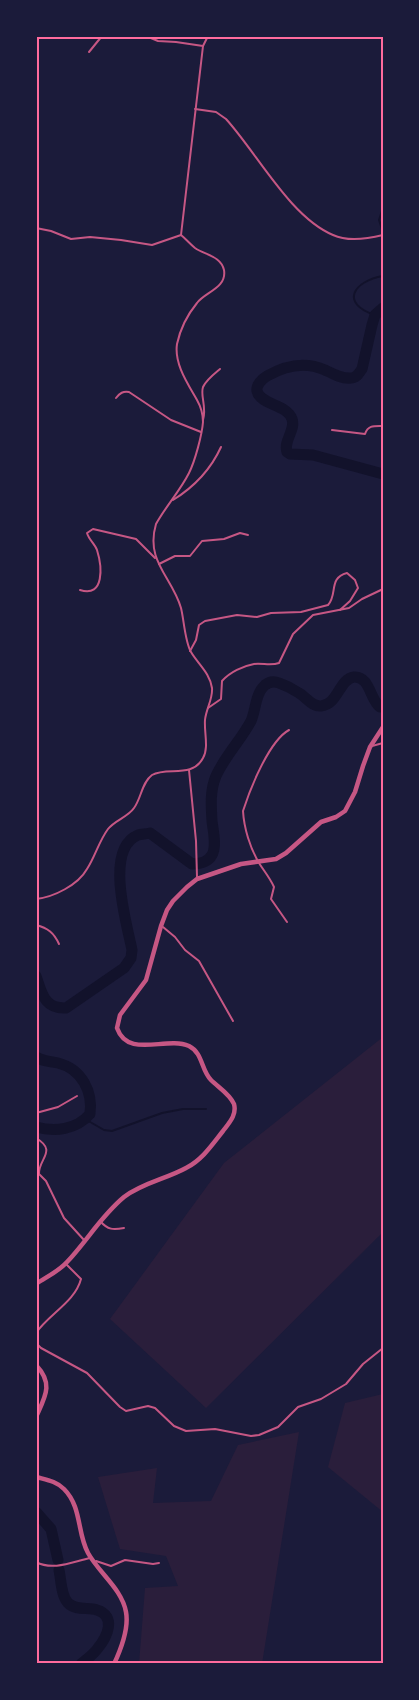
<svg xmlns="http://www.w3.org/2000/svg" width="419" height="1700" viewBox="0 0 419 1700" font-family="Rubik,sans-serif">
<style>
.green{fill:#2a1e3b}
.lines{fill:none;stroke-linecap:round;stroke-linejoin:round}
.stream{stroke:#12122b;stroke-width:2}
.river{stroke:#12122b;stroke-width:11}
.service{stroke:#c65784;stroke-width:2}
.tertiary{stroke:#c65784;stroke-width:4.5}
.neatline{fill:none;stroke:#ff6b9d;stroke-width:2}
</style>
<rect width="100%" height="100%" fill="#1b1b3a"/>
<g class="green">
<polygon points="383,1037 383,1232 206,1408 110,1319 224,1163"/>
<polygon points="383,1394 383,1512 328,1467 345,1403"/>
<polygon points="299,1432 262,1664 139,1664 145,1588 178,1586 166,1556 120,1549 98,1477 157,1468 153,1503 211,1501 238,1445"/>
</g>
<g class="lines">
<g class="stream">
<polyline points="383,208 379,220 383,232"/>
<path d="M375,315c-36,-12 -21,-34 8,-39"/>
<polyline points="85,1119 104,1130 112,1131 162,1113 183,1109 206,1109"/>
</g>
<g class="river">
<path d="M383,308l-8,7 -3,10 -10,44c-3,4 -5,9 -11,9 -9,1 -18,-4 -26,-8 -20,-9 -39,-5 -58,6 -5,3 -11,9 -10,15 3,14 30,13 35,28 4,11 -9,22 -5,33l3,2 23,1 70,19"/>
<path d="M36,976c6,17 8,33 30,32l58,-40 7,-10 1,-8c-5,-26 -28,-101 6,-115 3,-1 8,-1 12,-2l42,31c8,0 16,-2 20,-9 5,-9 1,-25 0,-34 -1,-16 -2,-31 4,-45 9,-20 25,-36 35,-55 5,-11 4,-27 14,-36 4,-3 9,-4 14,-2 6,2 14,6 20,10 7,4 13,14 22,13 17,-1 18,-27 33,-29 16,-1 16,23 26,30l3,-1"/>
<path d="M36,1057c8,5 14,4 22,6 24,6 35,29 32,51 -14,16 -35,18 -54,13"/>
<polyline points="36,1512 51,1529 58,1560"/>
<path d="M59,1570c2,9 2,26 9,33 8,8 20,4 29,7 20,6 10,27 1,38 -4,6 -11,11 -17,16"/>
</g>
<g class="service">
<polyline points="146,36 158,41 176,42 203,46"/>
<polyline points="89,52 102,36"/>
<path d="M195,109l21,3 10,7c31,34 64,98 107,116 15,7 34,4 50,0"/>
<polyline points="36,228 51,231 71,239 90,237 121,240 152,245 181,235"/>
<path d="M116,398c4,-5 7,-7 13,-6l42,28 30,12"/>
<path d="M203,420c4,-13 -3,-24 0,-33 3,-7 11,-13 17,-18"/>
<path d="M332,430l33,4c3,-9 9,-8 18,-8"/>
<path d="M173,500c21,-13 38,-31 48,-53"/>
<polyline points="159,564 175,556 190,556 202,541 224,539 240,533 248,535"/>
<path d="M80,590c25,8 22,-24 17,-40 -2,-6 -8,-10 -10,-17l6,-4 43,10 19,19"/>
<path d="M190,651l6,-11 3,-15 6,-4 32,-6 20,2 14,-4 30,-1 27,-7c10,-11 0,-27 19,-32l8,7 3,8 -8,13 -10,9"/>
<path d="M208,708l13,-9 1,-18c8,-9 21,-15 32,-17 9,-1 17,2 25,-1l14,-29 20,-19 36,-7 13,-9 21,-10"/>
<polyline points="372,746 383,743"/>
<polyline points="189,770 196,841 197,877"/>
<path d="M36,899c18,-2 42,-14 51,-30 8,-12 12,-28 21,-40 7,-9 20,-12 26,-21 7,-9 8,-26 18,-33 15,-9 40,4 51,-17 6,-10 1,-26 2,-38 1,-11 8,-21 7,-32 -2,-15 -14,-24 -21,-36 -6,-10 -7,-32 -10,-44 -9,-31 -36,-47 -25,-84 10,-18 24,-33 33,-51 6,-12 13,-38 14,-51 0,-8 -2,-15 -6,-22 -9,-16 -23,-36 -20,-56 3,-14 11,-30 20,-41 8,-11 30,-15 27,-33 -3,-14 -19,-15 -29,-22 -5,-4 -9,-9 -14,-13l22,-189 5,-10"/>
<path d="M287,922l-16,-23 3,-12c-4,-9 -10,-16 -15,-24 -9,-15 -15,-35 -16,-52 7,-22 26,-70 46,-81"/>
<path d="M36,925c12,3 18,8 23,19"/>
<polyline points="163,927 175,937 185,950 199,961 233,1021"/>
<polyline points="36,1113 58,1107 77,1096"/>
<path d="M36,1138c22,13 2,21 3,36l7,7 18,37 20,22"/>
<path d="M100,1221c8,9 13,9 24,7"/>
<path d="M36,1333c13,-19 39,-31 45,-54l-15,-15"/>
<polyline points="36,1343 41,1348 87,1373 120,1407 126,1411 148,1406 155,1408 174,1426 186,1431 215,1429 251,1436 259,1435 278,1427 298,1407 321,1399 346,1384 363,1364 383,1348"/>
<polyline points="96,1561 111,1566 125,1560 153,1564 159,1563"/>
<path d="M36,1562c17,9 36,0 54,-4"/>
</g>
<g class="tertiary">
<path d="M36,1284c10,-7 22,-12 31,-22 20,-21 34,-46 57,-65 18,-14 42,-18 62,-29 16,-8 26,-23 37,-37 6,-8 14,-16 11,-27 -4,-10 -16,-17 -23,-24 -10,-10 -8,-27 -22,-34 -23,-10 -61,13 -72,-18l3,-13 26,-35 15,-54 6,-16 6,-9 14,-14 10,-8 44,-15 35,-5 10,-6 35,-31 15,-5 9,-6 10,-19 8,-26 7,-19 13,-20"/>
<path d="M36,1365c18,19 9,32 0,52"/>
<path d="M36,1477c11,3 20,4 28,12 18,18 13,44 24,64 11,20 34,36 38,59 3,16 -5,37 -12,52"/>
</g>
</g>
<rect width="419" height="1700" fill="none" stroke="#1b1b3a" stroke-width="75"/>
<rect x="38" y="38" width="344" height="1624" class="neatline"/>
</svg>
